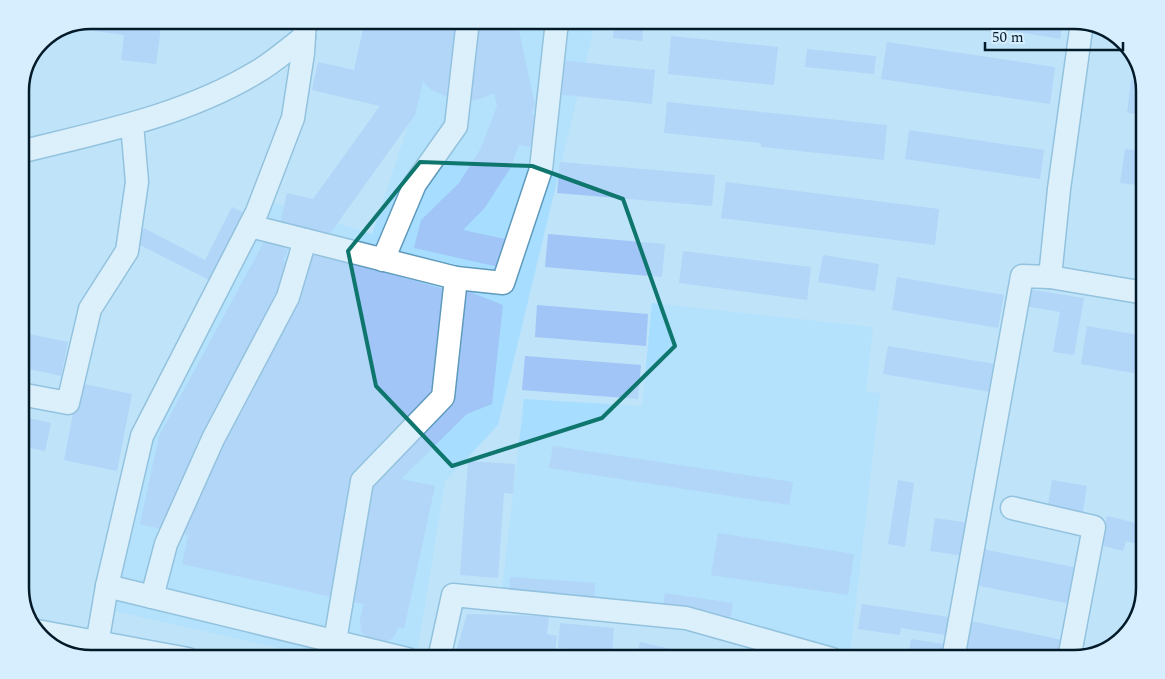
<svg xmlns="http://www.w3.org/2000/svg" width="1165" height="679" viewBox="0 0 1165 679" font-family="Spectral,serif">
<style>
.built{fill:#a7deff}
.building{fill:#a0c5f6;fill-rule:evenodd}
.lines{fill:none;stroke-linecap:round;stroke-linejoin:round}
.minor-casing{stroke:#5e9abc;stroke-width:25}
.minor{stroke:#fff;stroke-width:22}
.marked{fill:none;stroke:#0f766e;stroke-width:4;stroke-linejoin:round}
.rim{fill:none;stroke:#031b29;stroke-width:2.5}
</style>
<rect width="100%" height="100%" fill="#bfe3f9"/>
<g class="built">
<polygon points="441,20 596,20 498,425 445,482 416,659 329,659 114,611 144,462 192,346 268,201 372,234 440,29"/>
<polygon points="652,303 873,327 866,392 880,393 850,655 728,622 501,597 524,399 642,406"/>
</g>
<g class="building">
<polygon points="91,20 162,20 156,64 121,60 124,35 72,28"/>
<polygon points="365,20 515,20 519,31 535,105 531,114 541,116 534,148 519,145 511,167 484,209 463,230 510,240 503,268 414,248 421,220 459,183 481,148 497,106 494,93 480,99 467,101 455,100 432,90 423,82 415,115 329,235 280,224 287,193 313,199 380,106 312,90 318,62 354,70"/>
<polygon points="615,20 644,20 642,41 613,38"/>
<polygon points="948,20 1063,20 1060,39"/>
<polygon points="671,36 778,47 774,85 668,74"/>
<polygon points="887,42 1055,67 1050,104 881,79"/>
<polygon points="807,49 876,56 874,74 805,67"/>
<polygon points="560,60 655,70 652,104 557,94"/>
<polygon points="1131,80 1143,81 1145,87 1145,115 1127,113"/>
<polygon points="667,102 887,125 884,160 761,147 761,143 664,133"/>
<polygon points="909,130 1044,150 1040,179 905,159"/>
<polygon points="1125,149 1145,151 1145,186 1120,183"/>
<polygon points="560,162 715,175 712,206 557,193"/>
<polygon points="726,182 939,209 935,245 721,218"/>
<polygon points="232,207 247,214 213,282 136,243 144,228 205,260"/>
<polygon points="548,234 665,244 662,277 545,267"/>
<path d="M266,238l22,12 -5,10 20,11 5,-20 136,38 21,1 38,15 -11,99 -25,10 -66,65 34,7 -31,143 -5,-2 -6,11 -12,6 -12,-3 -8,-10 -1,-12 4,-15 -182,-40 6,-29 -48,-11 19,-88zM281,288l15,8 -8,26 -34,61 -19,-10zM222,397l18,10 -24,42 -20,-4z"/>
<polygon points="683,251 811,267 807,300 679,283"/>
<polygon points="823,255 879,264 875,291 818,282"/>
<polygon points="897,277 1004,295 998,328 892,310"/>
<polygon points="1027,289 1084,298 1074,355 1053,352 1060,312 1025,306"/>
<polygon points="537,305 648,314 646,346 535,337"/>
<polygon points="1087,326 1145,336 1145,375 1081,364"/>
<polygon points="20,332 68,342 61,376 20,367"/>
<polygon points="888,346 995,364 991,392 883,374"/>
<polygon points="525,356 641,365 638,399 522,390"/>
<polygon points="79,383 132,394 117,471 64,460"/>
<polygon points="20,416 51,423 45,451 20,446"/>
<polygon points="553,446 793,482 789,505 549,468"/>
<polygon points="468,461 515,464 513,494 504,493 498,578 460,575"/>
<polygon points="898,480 914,483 905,547 888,544"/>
<polygon points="1052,480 1087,486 1082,518 1047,512"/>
<polygon points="1107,516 1145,525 1145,546 1126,541 1123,551 1100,545"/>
<polygon points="935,518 970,523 965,556 930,551"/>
<polygon points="718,533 854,554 848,595 711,575"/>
<polygon points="982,549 1078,568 1071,604 975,585"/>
<polygon points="510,577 595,583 594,602 509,595"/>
<polygon points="665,593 733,603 730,622 662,611"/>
<polygon points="862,604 949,617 946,635 901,628 900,635 858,629"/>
<polygon points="467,614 549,616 547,634 557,636 554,659 454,659"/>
<polygon points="966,620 1063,640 1059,659 973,659 959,656"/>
<polygon points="560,623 614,628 612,653 558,648"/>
<polygon points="911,639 944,644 942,658 909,652"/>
<polygon points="640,642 712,658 712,659 636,659"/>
</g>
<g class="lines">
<defs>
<g id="minor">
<path d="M20,152c80,-20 163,-36 235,-79 18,-10 33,-24 49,-36"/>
<polyline points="250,226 456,278 503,283 541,169 556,30 559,20"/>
<polyline points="383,260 415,184 456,126 468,20"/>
<polyline points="1050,277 1059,189 1082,22"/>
<polyline points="20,394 68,403 90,309 127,251 137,182 132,124"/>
<polyline points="1012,508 1094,527 1069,659"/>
<polyline points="107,586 407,659"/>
<polyline points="152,597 166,544 213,439 288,297 305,240"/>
<polyline points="37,631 188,659"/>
<polyline points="335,641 362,481 443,397 456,278"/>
<polyline points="95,656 107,586 142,436 257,212 293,118 303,53 305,20"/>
<polyline points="439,659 453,595 686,618 832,659"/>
<polyline points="953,659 1022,276 1050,277 1145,293"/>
</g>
</defs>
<use href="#minor" class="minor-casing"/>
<use href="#minor" class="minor"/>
</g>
<path d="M0 0H1165V679H0ZM420,162l112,4 91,33 52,147 -73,72 -150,48 -76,-80 -28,-135z" fill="#bfe3f9" fill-opacity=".55" fill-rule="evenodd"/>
<path class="marked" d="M420,162l112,4 91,33 52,147 -73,72 -150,48 -76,-80 -28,-135z"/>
<path d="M0 0H1165V679H0ZM91 29H1074A62 62 0 0 1 1136 91V588A62 62 0 0 1 1074 650H91A62 62 0 0 1 29 588V91A62 62 0 0 1 91 29Z" fill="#d6eefd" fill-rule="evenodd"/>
<path class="rim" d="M91 29H1074A62 62 0 0 1 1136 91V588A62 62 0 0 1 1074 650H91A62 62 0 0 1 29 588V91A62 62 0 0 1 91 29Z"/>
<path d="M985 42v8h138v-8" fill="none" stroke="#031b29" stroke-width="2.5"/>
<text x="992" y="42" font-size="15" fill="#031b29" stroke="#d6eefd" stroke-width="4" paint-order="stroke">50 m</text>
</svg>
